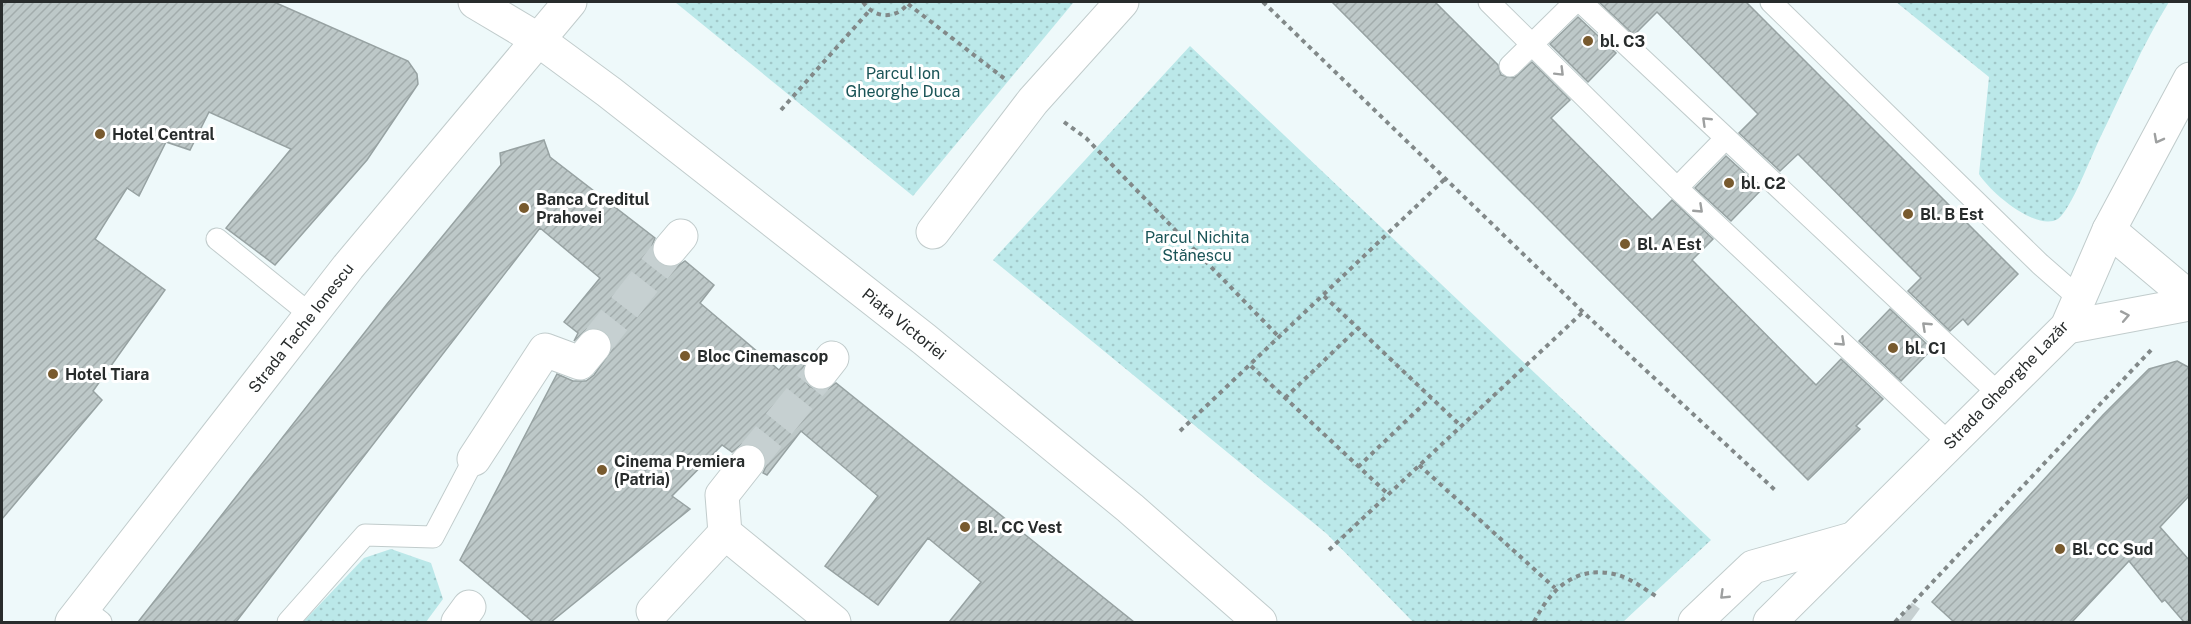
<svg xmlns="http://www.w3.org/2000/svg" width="2191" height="624" viewBox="0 0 2191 624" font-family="'Public Sans',sans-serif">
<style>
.park{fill:url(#park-dots)}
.building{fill:url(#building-hatch);stroke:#97a2a2;stroke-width:1.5}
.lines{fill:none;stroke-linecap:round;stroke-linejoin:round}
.street-tunnel{stroke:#c6d0d1;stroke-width:33;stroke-dasharray:33 16;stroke-linecap:butt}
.lane-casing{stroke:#c1cccc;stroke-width:23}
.street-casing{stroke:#c1cccc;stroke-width:35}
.secondary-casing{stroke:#c1cccc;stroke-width:35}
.primary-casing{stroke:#c1cccc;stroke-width:35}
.path{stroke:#828989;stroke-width:4;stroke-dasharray:4.5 4.5;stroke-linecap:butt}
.lane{stroke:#fff;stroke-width:21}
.street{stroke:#fff;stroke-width:33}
.secondary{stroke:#fff;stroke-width:33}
.primary{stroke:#fff;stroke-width:33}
.oneway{stroke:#9ea0a0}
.poi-dot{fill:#785a2e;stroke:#fff;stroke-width:2}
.labels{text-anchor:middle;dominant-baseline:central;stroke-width:6;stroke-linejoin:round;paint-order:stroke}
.poi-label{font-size:16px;font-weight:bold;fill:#282c2c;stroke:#fff;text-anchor:start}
.park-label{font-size:16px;fill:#1a5457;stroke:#fff}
.street-label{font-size:16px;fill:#282c2c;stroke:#fff}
</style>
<defs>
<pattern id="park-dots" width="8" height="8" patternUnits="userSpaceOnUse" patternTransform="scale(1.5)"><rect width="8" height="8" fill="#bbe8e9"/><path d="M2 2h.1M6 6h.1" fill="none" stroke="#a1c7c8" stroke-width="1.8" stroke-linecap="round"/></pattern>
<pattern id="building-hatch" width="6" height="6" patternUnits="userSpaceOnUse" patternTransform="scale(1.5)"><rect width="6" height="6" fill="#bdc8c8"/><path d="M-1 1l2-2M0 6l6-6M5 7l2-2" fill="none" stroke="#a2acac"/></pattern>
</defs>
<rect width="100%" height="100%" fill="#eef9fa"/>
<g class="park">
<polygon points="675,2 1071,2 1073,3 913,196"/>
<path d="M1896,2h273c-26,42 -47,91 -69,136 -8,16 -29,72 -42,81 -22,13 -69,-28 -79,-45l10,-97z"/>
<polygon points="1190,46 1711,540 1623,622 1413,622 1327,534 993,260"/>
<polygon points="391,549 431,563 443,599 426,622 303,622 364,558"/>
</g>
<g class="building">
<polygon points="2,2 274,2 408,61 417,74 418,84 367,160 275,265 226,228 291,149 209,112 190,150 166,142 139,196 127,188 95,239 165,290 93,391 102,400 2,519"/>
<polygon points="1332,2 1435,2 1498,65 1501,75 1514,78 1532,62 1570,100 1551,118 1652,220 1672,200 1713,239 1692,260 1816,385 1841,359 1883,399 1856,426 1860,429 1808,480"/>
<polygon points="1599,2 1746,2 2018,274 1968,325 1963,319 1950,331 1908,291 1921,278 1798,154 1780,171 1739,133 1758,114 1657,12 1634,35"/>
<polygon points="1578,17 1616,53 1588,82 1550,44"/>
<polygon points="544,140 550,157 655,238 652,246 652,255 657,263 666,267 676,267 685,261 714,285 700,303 779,370 795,351 807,360 802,370 803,378 809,386 819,391 828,389 836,383 1134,622 949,622 981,582 928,538 878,605 825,566 878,496 801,431 767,475 763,473 767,464 766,456 759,447 750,443 742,444 732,452 722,445 672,496 690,509 551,622 533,622 460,560 557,374 573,381 586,381 594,375 613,348 612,340 606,332 598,328 587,329 574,341 578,333 564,322 600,278 540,228 236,622 138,622 387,304 501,165 500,153"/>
<polygon points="1726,156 1762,189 1731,221 1695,188"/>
<polygon points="1890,309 1932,349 1901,381 1859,341"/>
<polygon points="2177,361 2190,368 2190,495 2160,527 2190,561 2190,622 2184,622 2165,600 2162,602 2129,561 2072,622 1954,622 1932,602 2103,415 2149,369"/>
</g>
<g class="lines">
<g class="street-tunnel">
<polyline points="594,346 670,249"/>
<polyline points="748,462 821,372"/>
<polyline points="1902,616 1910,622"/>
</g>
<defs>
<g id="lane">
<polyline points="1489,2 1677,188 1950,444"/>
<polyline points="1581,2 1999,394"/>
<polyline points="1771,2 2040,264 2080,299"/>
<polyline points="1510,66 1575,2"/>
<polyline points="1677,188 1725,139"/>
<polyline points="217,239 311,315"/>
<polyline points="83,608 101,622"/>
<polyline points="288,622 365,535 433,537 474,459"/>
</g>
<g id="street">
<polyline points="933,232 1033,101 1122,2"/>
<polyline points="670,249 681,236"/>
<polyline points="821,372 832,358"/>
<polyline points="474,459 545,350 580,363 594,346"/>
<polyline points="748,462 722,495 725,533 834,622"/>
<polyline points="653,611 725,533"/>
<polyline points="458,622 469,607"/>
</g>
<g id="secondary">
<polyline points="2109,230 2190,298"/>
<polyline points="2067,327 2190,304"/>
<polyline points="72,622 348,267 570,2"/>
<polyline points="1695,622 1753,567 1852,539"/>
<polyline points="1770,622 2067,327 2109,230 2190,79"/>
</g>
<polyline id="primary" points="475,2 537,39 609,92 924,339 1130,508 1260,622"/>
</defs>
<use href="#lane" class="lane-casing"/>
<use href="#street" class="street-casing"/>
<use href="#secondary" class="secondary-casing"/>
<use href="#primary" class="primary-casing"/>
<g class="path">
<path d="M863,2c12,18 35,17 46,0"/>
<polyline points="1263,2 1583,312 1775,490"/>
<polyline points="908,4 1005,79"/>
<polyline points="781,110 870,10"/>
<polyline points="1064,122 1086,138 1280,338"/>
<polyline points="1324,296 1461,426"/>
<polyline points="1251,366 1388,494"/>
<polyline points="1285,398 1358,328"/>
<polyline points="1180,431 1446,178"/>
<polyline points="1419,465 1555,588"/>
<polyline points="1358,467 1431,397"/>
<polyline points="1329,550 1583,312"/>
<path d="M1534,622c17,-34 43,-58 84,-47 14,4 29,16 41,23"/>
<polyline points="1895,622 2152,349"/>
</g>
<use href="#lane" class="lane"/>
<use href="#street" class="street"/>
<use href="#secondary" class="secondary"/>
<use href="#primary" class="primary"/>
</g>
<defs><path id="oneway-chevron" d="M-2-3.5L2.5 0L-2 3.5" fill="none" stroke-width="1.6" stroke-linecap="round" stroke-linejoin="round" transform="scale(1.5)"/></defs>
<g class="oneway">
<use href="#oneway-chevron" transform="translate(1560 72) rotate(45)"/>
<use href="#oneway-chevron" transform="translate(1706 121) rotate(-136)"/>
<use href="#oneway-chevron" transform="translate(2158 139) rotate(118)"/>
<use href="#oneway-chevron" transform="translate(1699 209) rotate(43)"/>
<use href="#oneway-chevron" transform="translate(2125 316) rotate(-11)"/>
<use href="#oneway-chevron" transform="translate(1926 326) rotate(-137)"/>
<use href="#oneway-chevron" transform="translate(1841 342) rotate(43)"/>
<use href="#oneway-chevron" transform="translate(1724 595) rotate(136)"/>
</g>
<g class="poi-dot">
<circle cx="1588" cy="41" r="6"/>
<circle cx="100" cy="134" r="6"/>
<circle cx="1729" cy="183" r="6"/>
<circle cx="524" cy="208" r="6"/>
<circle cx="1908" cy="214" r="6"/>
<circle cx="1625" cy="244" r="6"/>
<circle cx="1893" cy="348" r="6"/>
<circle cx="685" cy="356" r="6"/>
<circle cx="53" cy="374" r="6"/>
<circle cx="602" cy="470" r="6"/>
<circle cx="965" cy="527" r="6"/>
<circle cx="2060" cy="549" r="6"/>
</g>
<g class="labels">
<g class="poi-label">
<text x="1600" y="41">bl. C3</text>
<text x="112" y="134">Hotel Central</text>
<text x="1741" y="183">bl. C2</text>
<text x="536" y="199">Banca Creditul<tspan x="536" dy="18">Prahovei</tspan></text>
<text x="1920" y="214">Bl. B Est</text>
<text x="1637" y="244">Bl. A Est</text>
<text x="1905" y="348">bl. C1</text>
<text x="697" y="356">Bloc Cinemascop</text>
<text x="65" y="374">Hotel Tiara</text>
<text x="614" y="461">Cinema Premiera<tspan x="614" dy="18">(Patria)</tspan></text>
<text x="977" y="527">Bl. CC Vest</text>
<text x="2072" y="549">Bl. CC Sud</text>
</g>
<g class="park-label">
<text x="903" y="73">Parcul Ion<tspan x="903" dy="18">Gheorghe Duca</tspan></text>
<text x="1197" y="237">Parcul Nichita<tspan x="1197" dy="18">Stănescu</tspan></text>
</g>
<g class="street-label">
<text transform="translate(904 324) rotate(39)">Piața Victoriei</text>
<text transform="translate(301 328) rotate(-52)">Strada Tache Ionescu</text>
<text transform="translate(2006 385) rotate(-46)">Strada Gheorghe Lazăr</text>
</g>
</g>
<rect width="2191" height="624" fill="none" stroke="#282c2c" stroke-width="6"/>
</svg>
